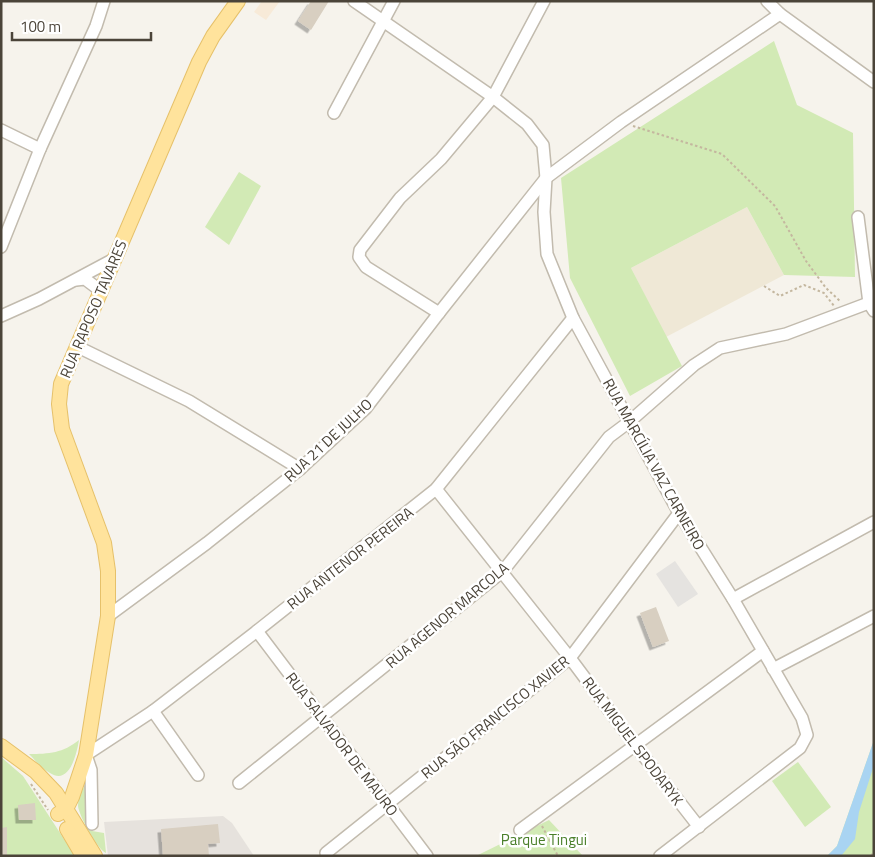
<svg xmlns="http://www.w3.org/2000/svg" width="875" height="857" viewBox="0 0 875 857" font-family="'Titillium Web',sans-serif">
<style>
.commercial{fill:#f7ead8}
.industrial{fill:#e6e2dd}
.education{fill:#efe8d6}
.green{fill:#d2eab5}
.parking{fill:#e5e3e0}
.water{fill:#a9d4f2}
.building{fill:#d8cfc1;filter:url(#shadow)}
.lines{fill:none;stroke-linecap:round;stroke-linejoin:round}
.minor-casing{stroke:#c2bbae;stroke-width:14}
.major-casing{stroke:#e6c16a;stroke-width:16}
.path{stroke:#c4b79f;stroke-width:2;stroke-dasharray:2.5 2.5;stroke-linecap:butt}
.minor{stroke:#fff;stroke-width:11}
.major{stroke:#ffe39c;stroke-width:14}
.labels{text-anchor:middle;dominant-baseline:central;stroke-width:5;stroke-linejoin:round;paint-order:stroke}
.street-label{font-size:15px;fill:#4b4439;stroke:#fff}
.park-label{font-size:15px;fill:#4a7f2a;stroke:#fff}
</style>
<defs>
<filter id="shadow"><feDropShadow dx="-3.5" dy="3.5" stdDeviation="0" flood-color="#0004"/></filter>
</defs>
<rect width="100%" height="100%" fill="#f6f3ec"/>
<polygon class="commercial" points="262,1 280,1 266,20 254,12"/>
<polygon class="industrial" points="223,816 232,823 254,856 108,856 104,822"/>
<polygon class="education" points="747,207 784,275 666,337 631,268"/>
<g class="green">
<polygon points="774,41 797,105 853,133 855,277 784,275 747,207 631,268 682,366 630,396 570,278 561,178"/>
<polygon points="239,172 261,186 229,245 205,227"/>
<path d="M79,740c-2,12 -9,46 -29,33 -8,-4 -15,-13 -21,-19 20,0 34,-1 50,-14z"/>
<polygon points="874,740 874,856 827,856 837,846"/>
<polygon points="1,757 23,776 75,856 1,856"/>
<polygon points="798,762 831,807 805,827 772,781"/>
<path d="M86,783l2,42 4,6 12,2 2,20c-8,-3 -27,-37 -28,-47 0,-9 4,-15 8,-23z"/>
<polygon points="549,820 583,856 476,856"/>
</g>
<polygon class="parking" points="675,561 698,594 678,607 656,574"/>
<polygon class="water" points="874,740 874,765 859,812 855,839 841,856 827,856 837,846"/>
<g class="building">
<polygon points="311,1 329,1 311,30 298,21"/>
<polygon points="656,607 669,641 653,647 640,613"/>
<polygon points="35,803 36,820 19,820 18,805"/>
<polygon points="218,824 220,843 208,844 209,856 163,856 161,829"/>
<polygon points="7,827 7,856 1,856 1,828"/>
</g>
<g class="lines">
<defs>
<g id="minor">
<polyline points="354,1 493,97 527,124 543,145 546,178 544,212 547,254 573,318 679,513 733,599 802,718 807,735 800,748 660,856"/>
<polyline points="767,1 780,14 874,82"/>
<polyline points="334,113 394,1"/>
<polyline points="1,130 40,149"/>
<polyline points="858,217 869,303 874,311"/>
<polyline points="1,247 40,149 96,26 104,1"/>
<polyline points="76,280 85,279 101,291"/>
<polyline points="439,313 366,267 359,257 360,250 400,198 441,159 493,97 544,1"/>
<polyline points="1,316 39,299 114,259"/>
<polyline points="78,347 189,401 300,469"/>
<polyline points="436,489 570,658 635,745 699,827"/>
<polyline points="733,599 874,522"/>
<polyline points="108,616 207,543 300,469 366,408 439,313 546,178 621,122 780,14"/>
<polyline points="257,631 427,856"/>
<polyline points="773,669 874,616"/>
<polyline points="153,711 198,775"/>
<polyline points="239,783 503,571 609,437 629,422 694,365 720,348 786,334 874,301"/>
<polyline points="92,824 91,770 86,755 153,711 257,631 436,489 573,318"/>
<polyline points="520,830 763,651"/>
<polyline points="326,853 570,658 679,513"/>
</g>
<g id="major">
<polyline points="1,746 35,771 56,793 95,856"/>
<polyline points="58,814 66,809 72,797 86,755 108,616 108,571 104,543 62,429 59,404 61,384 199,62 213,36 238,1"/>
<polyline points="67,829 83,856"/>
</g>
</defs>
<use href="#minor" class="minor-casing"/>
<use href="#major" class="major-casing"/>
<g class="path">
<polyline points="633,126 722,154 775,206 806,261 826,288 841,302"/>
<polyline points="764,286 780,296 804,285 824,293 834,306"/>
<polyline points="31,784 48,810"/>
<polyline points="542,826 558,856"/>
<polyline points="871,856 874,851"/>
</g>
<use href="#minor" class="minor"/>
<use href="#major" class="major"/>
</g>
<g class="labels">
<g class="street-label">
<text transform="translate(93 309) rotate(-67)">RUA RAPOSO TAVARES</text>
<text transform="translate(328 440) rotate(-43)">RUA 21 DE JULHO</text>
<text transform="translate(654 464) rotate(61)">RUA MARCÍLIA VAZ CARNEIRO</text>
<text transform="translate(350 558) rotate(-38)">RUA ANTENOR PEREIRA</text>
<text transform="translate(447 615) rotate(-40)">RUA AGENOR MARCOLA</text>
<text transform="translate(495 717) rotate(-39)">RUA SÃO FRANCISCO XAVIER</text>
<text transform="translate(633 741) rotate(53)">RUA MIGUEL SPODARYK</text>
<text transform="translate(342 744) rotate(53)">RUA SALVADOR DE MAURO</text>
</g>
<g class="park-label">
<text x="544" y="839">Parque Tingui</text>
</g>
</g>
<rect width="875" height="857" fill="none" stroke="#4b4439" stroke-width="5"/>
<path d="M12 32v8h139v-8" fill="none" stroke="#4b4439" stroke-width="2.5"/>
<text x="20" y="32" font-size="15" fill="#4b4439" stroke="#ffffff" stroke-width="4" paint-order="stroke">100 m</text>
</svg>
